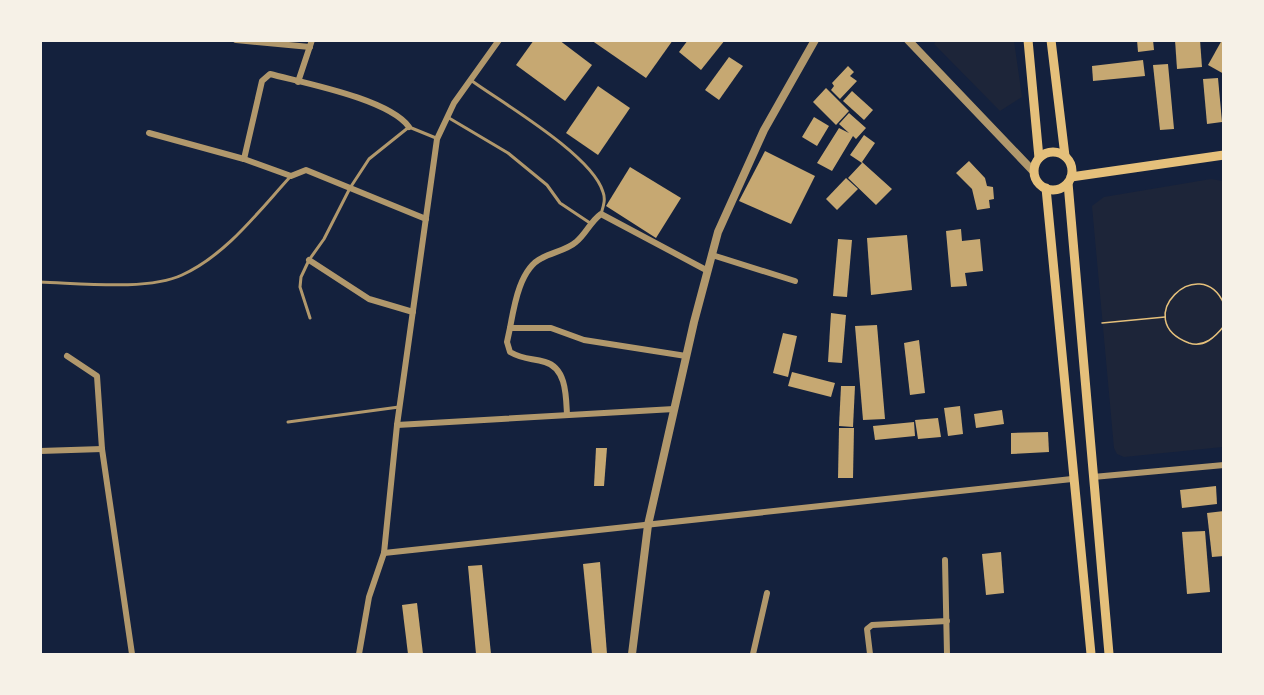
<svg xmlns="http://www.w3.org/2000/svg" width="1264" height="695" viewBox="0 0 1264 695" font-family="Roboto,sans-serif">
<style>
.green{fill:#1d2539}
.building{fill:#c6a872}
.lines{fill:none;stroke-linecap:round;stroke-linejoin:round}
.path{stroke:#e5c07b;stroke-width:1.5}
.service{stroke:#b1986c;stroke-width:3}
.minor{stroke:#b1986c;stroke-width:6}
.tertiary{stroke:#b1986c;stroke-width:8}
.primary{stroke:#e5c07b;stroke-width:9}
</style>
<rect width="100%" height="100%" fill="#14213d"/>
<g class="green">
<polygon points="936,41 1014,41 1022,97 1000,111 934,44"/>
<polygon points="1211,179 1223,181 1223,447 1124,457 1117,454 1114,448 1092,206 1104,197"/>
</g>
<g class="building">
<polygon points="534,40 559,40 592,65 565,101 516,65"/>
<polygon points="591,40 673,40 646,78"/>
<polygon points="688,40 725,40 701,70 679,52"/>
<polygon points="1137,40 1153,40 1154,50 1138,52"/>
<polygon points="1175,40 1200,40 1202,67 1177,69"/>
<polygon points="1222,40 1224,40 1224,74 1208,65"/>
<polygon points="729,57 743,66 719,100 705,90"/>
<polygon points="1143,60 1145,76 1093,81 1092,66"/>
<polygon points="1168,64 1174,129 1160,130 1153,65"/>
<polygon points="848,66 854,72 850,76 857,81 840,99 831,90 834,86 832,83"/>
<polygon points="1218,78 1222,122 1207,124 1203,79"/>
<polygon points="598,86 630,108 598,155 566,133"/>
<polygon points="826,88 849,111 836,125 813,102"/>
<polygon points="852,91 873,110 864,120 843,101"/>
<polygon points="849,113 866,128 856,139 853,136 832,171 817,163 839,128 849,133 839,124"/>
<polygon points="814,117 829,126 817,146 802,137"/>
<polygon points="864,135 875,143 862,162 892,189 876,205 848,178 862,163 850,155"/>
<polygon points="765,151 815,176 791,224 739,201"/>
<polygon points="969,161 985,178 987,186 993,187 994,199 989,200 990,208 977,210 972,189 956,173"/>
<polygon points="630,167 681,198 656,238 606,206"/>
<polygon points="846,178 858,189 837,210 826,199"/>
<polygon points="961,229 962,241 980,239 983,271 965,273 967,286 951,287 946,231"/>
<polygon points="907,235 912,290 871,295 867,238"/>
<polygon points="838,239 852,240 847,297 833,296"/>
<polygon points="831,313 846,315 842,363 828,362"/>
<polygon points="877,325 885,419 863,420 855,326"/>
<polygon points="783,333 797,336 788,377 773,373"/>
<polygon points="919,340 925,393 910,395 904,343"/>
<polygon points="792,372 835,383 831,397 788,386"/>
<polygon points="841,386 855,386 853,427 839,426"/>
<polygon points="960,406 963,434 948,436 944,408"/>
<polygon points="1002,410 1004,424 976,428 974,414"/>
<polygon points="938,418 941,437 918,439 915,420"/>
<polygon points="914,422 915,436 875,440 873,426"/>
<polygon points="839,428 854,428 853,478 838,478"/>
<polygon points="1048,432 1049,452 1011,454 1011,433"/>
<polygon points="596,448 607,448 604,486 594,486"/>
<polygon points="1216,486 1217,504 1182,508 1180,490"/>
<polygon points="1224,511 1224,556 1212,557 1207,513"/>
<polygon points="1205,531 1210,592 1187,594 1182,532"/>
<polygon points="1001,552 1004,593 986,595 982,554"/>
<polygon points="600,562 607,654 592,654 583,564"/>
<polygon points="482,565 491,654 476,654 468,566"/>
<polygon points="417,603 423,654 408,654 402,605"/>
</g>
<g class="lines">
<g class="path">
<path d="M1224,304c-24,-54 -96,16 -35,39 15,5 26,-6 35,-17"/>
<polyline points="1102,323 1165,317"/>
</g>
<g class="service">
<path d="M472,81c32,23 120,74 131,111 3,8 0,15 -2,22"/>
<polyline points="449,118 508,153 547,185 560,203 590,223"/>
<path d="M40,282c38,1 108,9 142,-7 44,-20 76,-63 108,-98"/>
<polyline points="310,318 300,287 301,277 309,260 324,239 350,188 369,159 409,127 436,138"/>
<polyline points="288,422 399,407"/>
</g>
<g class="minor">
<polyline points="236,40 310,47"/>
<polyline points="298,82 312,40"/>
<polyline points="149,133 244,159 291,176 306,170 426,219"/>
<path d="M244,159l18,-78 8,-7c34,9 119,25 139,53"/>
<polyline points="712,255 795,281"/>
<polyline points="309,260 369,299 413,312"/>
<path d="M510,328c4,-22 10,-60 32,-70 11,-6 25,-8 34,-16 10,-8 14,-20 25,-28l107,57"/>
<polyline points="67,356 97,376 102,449 132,654"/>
<path d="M567,415c-1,-17 0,-47 -22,-53 -14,-4 -21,-2 -35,-10l-3,-10 3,-14h41l33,12 102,16"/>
<polyline points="397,425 674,409"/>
<polyline points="40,451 102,449"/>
<polyline points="1093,477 1224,465"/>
<polyline points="384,553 1072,479"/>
<polyline points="945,560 947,654"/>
<polyline points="359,654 369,597 384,553 397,425 437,139 454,103 499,40"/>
<polyline points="753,654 767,593"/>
<polyline points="870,654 867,629 872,625 947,621"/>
</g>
<g class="tertiary">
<polyline points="908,40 1034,172"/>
<polyline points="632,654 648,525 694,322 718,232 764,130 815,40"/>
</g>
<g class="primary">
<polyline points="1028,40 1039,158"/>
<polyline points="1051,40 1065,156"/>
<circle cx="1053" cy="171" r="19"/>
<polyline points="1071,177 1224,155"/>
<polyline points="1068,183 1109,654"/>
<polyline points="1046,188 1091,654"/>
</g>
</g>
<rect width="1264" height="695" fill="none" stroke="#f6f1e7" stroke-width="84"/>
</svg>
